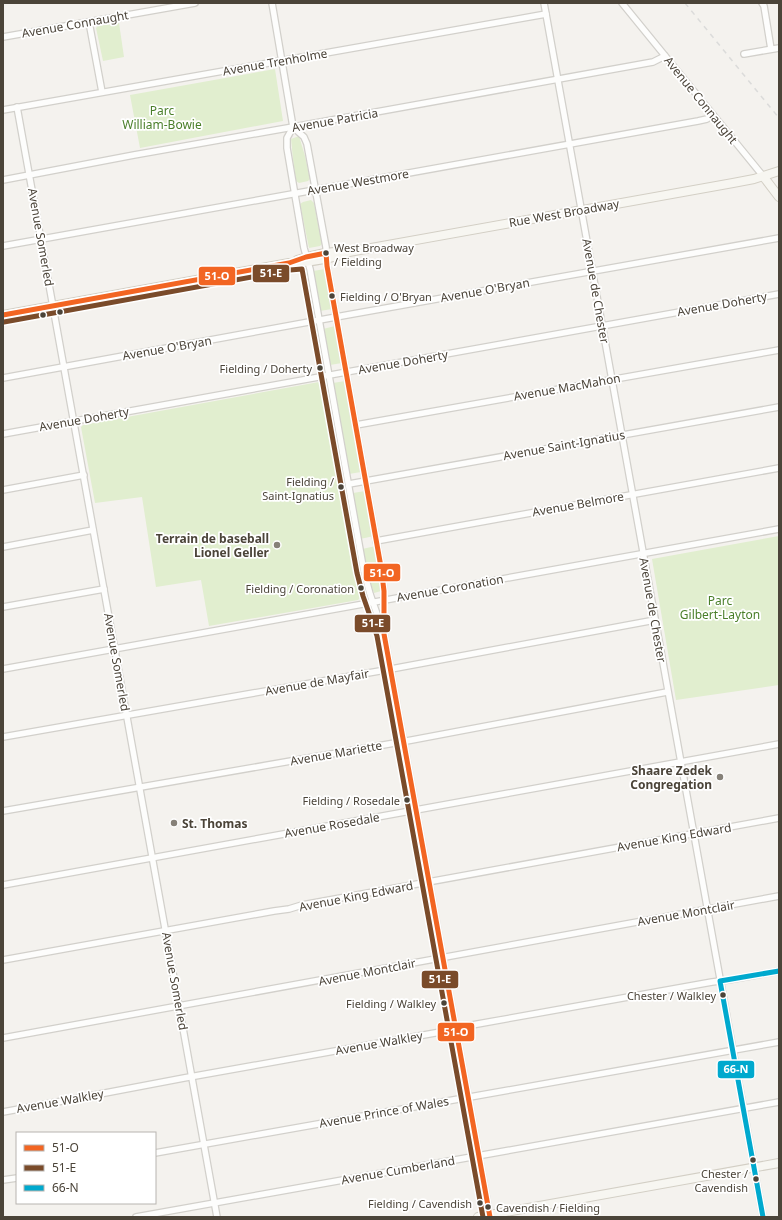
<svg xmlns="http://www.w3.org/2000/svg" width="782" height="1220" viewBox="0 0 782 1220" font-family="'Noto Sans',sans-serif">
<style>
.green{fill:#e1eecf}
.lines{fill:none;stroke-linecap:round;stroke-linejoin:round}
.street-casing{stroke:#d2d0cb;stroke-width:8}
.secondary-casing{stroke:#d3cfc5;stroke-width:10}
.street{stroke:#fdfdfc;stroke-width:5.5}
.secondary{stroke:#f7f6f1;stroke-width:8}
.rail{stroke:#dbdbda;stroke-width:1.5;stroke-dasharray:5 5;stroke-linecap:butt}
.bus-1-casing{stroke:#fff;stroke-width:8}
.bus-2-casing{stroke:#fff;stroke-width:8}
.bus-3-casing{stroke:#fff;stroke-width:8}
.bus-1{stroke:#f26522;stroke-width:5}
.bus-2{stroke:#7a4b2a;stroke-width:5}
.bus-3{stroke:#00a9ce;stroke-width:5}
.bus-dot{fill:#4b4439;stroke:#fff;stroke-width:1.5}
.poi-dot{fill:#868178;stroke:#fff;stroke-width:1.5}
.labels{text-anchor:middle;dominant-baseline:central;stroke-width:3.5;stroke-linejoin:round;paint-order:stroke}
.bus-label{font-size:11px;fill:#4b4439;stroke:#fff;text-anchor:end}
.street-label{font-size:12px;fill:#4b4439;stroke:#fff}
.park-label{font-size:12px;fill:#4a7f2a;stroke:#fff}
.poi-label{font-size:12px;font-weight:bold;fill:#4b4439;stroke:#fff;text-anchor:end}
.line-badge{stroke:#fff;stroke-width:1.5}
.badge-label{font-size:11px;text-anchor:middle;font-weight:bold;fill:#fff}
</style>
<rect width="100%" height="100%" fill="#f4f2ee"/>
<g class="green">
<polygon points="119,23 124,57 103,61 96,28 98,26"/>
<polygon points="275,69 283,121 140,148 130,95"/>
<polygon points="299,136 305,156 310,179 308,181 299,183 296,181 293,159 291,139"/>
<polygon points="311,200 314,203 322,244 320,246 309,248 300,204 303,202"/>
<polygon points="325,269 332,309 320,311 319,310 313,271"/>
<polygon points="335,326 342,363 330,365 323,329"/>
<polygon points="345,381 361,472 349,474 333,383"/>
<polygon points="319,382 323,385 339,488 341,488 360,598 358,600 209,626 201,580 156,587 142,497 95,503 81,427 83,425"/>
<polygon points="365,491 374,536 360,539 353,495 353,493"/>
<polygon points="779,536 779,685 676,700 652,559"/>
<polygon points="376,546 380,572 381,591 374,593 367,572 362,549"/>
</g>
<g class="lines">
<defs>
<g id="street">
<polyline points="272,3 293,127 304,137 307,144 326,247 327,266 381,567 384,591 384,627"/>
<polyline points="544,3 763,1217"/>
<polyline points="622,3 763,176"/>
<polyline points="762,3 764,6 771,49"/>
<polyline points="89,22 102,92"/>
<polyline points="3,37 195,3"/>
<polyline points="744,54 779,48"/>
<polyline points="17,107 217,1217"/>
<polyline points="3,110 546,14"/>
<polyline points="293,127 287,138 287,148 304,248 310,269 364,572 370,594 384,634 490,1217"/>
<polyline points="3,180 134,155 293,127 653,62 665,56"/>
<polyline points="3,246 698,121 707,119 713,115"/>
<polyline points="3,378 347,315 779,238"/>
<polyline points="356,425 779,350"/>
<polyline points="3,434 779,294"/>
<polyline points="349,484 779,407"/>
<polyline points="3,490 84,475"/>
<polyline points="376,541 779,468"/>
<polyline points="3,547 93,530"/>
<polyline points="3,607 104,589"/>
<polyline points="3,669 779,529"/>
<polyline points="3,737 391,669 655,620"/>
<polyline points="3,811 412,740 667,692"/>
<polyline points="3,885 779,744"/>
<polyline points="3,960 274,911 289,909 302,905 779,818"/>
<polyline points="3,1038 779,896"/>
<polyline points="3,1112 84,1097 184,1078 446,1031 472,1025 712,982 728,980 779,971"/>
<polyline points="155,1153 779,1042"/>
<polyline points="3,1180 17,1178"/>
<polyline points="136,1217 779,1102"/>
</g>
<g id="secondary">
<polyline points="763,176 779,197"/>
<path d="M297,260c16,-5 32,-9 49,-8"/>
<path d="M3,315l286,-52c21,-1 40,-3 60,-11l384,-69 21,-4 25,-8"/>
<polyline points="478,1217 779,1163"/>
</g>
</defs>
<use href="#street" class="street-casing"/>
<use href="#secondary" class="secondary-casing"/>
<use href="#street" class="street"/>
<use href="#secondary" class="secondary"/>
<polyline class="rail" points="685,3 779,118"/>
<defs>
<polyline id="bus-1" points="3,315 289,263 306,257 326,253 327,266 381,567 384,591 384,634 490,1217"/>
<polyline id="bus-2" points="4,322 290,270 302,269 357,573 363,596 377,636 483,1217"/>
<polyline id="bus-3" points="763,1217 720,981 779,971"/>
</defs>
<use href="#bus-1" class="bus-1-casing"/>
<use href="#bus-2" class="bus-2-casing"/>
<use href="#bus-3" class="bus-3-casing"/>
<use href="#bus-1" class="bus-1"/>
<use href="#bus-2" class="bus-2"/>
<use href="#bus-3" class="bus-3"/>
</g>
<g class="bus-dot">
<circle cx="326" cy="253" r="3.5"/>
<circle cx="332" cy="296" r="3.5"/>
<circle cx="60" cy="312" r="3.5"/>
<circle cx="43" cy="315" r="3.5"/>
<circle cx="320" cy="368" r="3.5"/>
<circle cx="341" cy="487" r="3.5"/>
<circle cx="361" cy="588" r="3.5"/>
<circle cx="407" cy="800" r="3.5"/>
<circle cx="723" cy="995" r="3.5"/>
<circle cx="444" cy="1003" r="3.5"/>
<circle cx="753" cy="1160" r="3.5"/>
<circle cx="756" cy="1179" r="3.5"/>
<circle cx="480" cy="1203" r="3.5"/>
<circle cx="488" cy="1207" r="3.5"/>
</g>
<g class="poi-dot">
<circle cx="277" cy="545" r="4"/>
<circle cx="720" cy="777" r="4"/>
<circle cx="174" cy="823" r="4"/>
</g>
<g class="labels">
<g class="bus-label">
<text x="334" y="247" text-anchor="start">West Broadway<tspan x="334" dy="14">/ Fielding</tspan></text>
<text x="340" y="296" text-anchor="start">Fielding / O'Bryan</text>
<text x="312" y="368">Fielding / Doherty</text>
<text x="334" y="481">Fielding /<tspan x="334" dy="14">Saint-Ignatius</tspan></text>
<text x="354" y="588">Fielding / Coronation</text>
<text x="400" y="800">Fielding / Rosedale</text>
<text x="716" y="995">Chester / Walkley</text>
<text x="436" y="1003">Fielding / Walkley</text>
<text x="748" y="1173">Chester /<tspan x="748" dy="14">Cavendish</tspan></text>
<text x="472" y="1203">Fielding / Cavendish</text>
<text x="496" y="1207" text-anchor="start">Cavendish / Fielding</text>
</g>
<g class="street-label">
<text transform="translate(75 24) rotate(-10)">Avenue Connaught</text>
<text transform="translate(275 62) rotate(-10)">Avenue Trenholme</text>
<text transform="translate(701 100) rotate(51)">Avenue Connaught</text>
<text transform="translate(335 120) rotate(-10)">Avenue Patricia</text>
<text transform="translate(358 182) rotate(-10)">Avenue Westmore</text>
<text transform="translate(564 213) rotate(-10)">Rue West Broadway</text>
<text transform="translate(41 237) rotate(80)">Avenue Somerled</text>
<text transform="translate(485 290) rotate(-10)">Avenue O'Bryan</text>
<text transform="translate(596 291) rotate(80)">Avenue de Chester</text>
<text transform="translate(722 304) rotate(-10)">Avenue Doherty</text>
<text transform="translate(167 348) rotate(-10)">Avenue O'Bryan</text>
<text transform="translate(403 362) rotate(-10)">Avenue Doherty</text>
<text transform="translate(567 387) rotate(-10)">Avenue MacMahon</text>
<text transform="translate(84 419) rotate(-10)">Avenue Doherty</text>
<text transform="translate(564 445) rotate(-10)">Avenue Saint-Ignatius</text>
<text transform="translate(578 504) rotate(-10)">Avenue Belmore</text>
<text transform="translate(450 588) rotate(-10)">Avenue Coronation</text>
<text transform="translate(653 610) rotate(80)">Avenue de Chester</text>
<text transform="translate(117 662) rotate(80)">Avenue Somerled</text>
<text transform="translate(317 682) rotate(-10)">Avenue de Mayfair</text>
<text transform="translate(336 753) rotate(-10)">Avenue Mariette</text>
<text transform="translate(332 825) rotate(-10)">Avenue Rosedale</text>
<text transform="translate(674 837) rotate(-10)">Avenue King Edward</text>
<text transform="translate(356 896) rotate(-11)">Avenue King Edward</text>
<text transform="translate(686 913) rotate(-10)">Avenue Montclair</text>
<text transform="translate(367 972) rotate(-11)">Avenue Montclair</text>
<text transform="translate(175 981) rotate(80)">Avenue Somerled</text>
<text transform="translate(379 1043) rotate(-10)">Avenue Walkley</text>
<text transform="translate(60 1101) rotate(-10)">Avenue Walkley</text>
<text transform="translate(384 1112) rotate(-10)">Avenue Prince of Wales</text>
<text transform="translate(398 1170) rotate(-10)">Avenue Cumberland</text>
</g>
<g class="park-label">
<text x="162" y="110">Parc<tspan x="162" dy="14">William-Bowie</tspan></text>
<text x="720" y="600">Parc<tspan x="720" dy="14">Gilbert-Layton</tspan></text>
</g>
<g class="poi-label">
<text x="269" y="538">Terrain de baseball<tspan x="269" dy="14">Lionel Geller</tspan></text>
<text x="712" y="770">Shaare Zedek<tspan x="712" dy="14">Congregation</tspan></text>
<text x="182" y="823" text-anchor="start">St. Thomas</text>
</g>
</g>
<g class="line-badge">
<rect x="252" y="264" width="38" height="19" rx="4" fill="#7a4b2a"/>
<rect x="198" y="266" width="38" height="20" rx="4" fill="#f26522"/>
<rect x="363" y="563" width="38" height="19" rx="4" fill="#f26522"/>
<rect x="354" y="614" width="37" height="19" rx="4" fill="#7a4b2a"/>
<rect x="421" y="970" width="38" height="19" rx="4" fill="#7a4b2a"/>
<rect x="437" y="1022" width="38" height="20" rx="4" fill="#f26522"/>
<rect x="717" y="1060" width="38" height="19" rx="4" fill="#00a9ce"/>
</g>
<g class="badge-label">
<text x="271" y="277">51-E</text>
<text x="217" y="280">51-O</text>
<text x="382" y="577">51-O</text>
<text x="373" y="627">51-E</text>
<text x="440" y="983">51-E</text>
<text x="456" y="1036">51-O</text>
<text x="736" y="1073">66-N</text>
</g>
<rect width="782" height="1220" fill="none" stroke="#4b4439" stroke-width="8"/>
<rect x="16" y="1132" width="140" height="72" fill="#ffffff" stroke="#b7b4b0"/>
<rect x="24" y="1145" width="20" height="6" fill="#f26522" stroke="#b7b4b0"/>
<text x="52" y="1152" font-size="12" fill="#4b4439">51-O</text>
<rect x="24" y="1165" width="20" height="6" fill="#7a4b2a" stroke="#b7b4b0"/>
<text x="52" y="1172" font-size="12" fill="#4b4439">51-E</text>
<rect x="24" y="1185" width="20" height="6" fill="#00a9ce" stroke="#b7b4b0"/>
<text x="52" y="1192" font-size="12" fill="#4b4439">66-N</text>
</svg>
